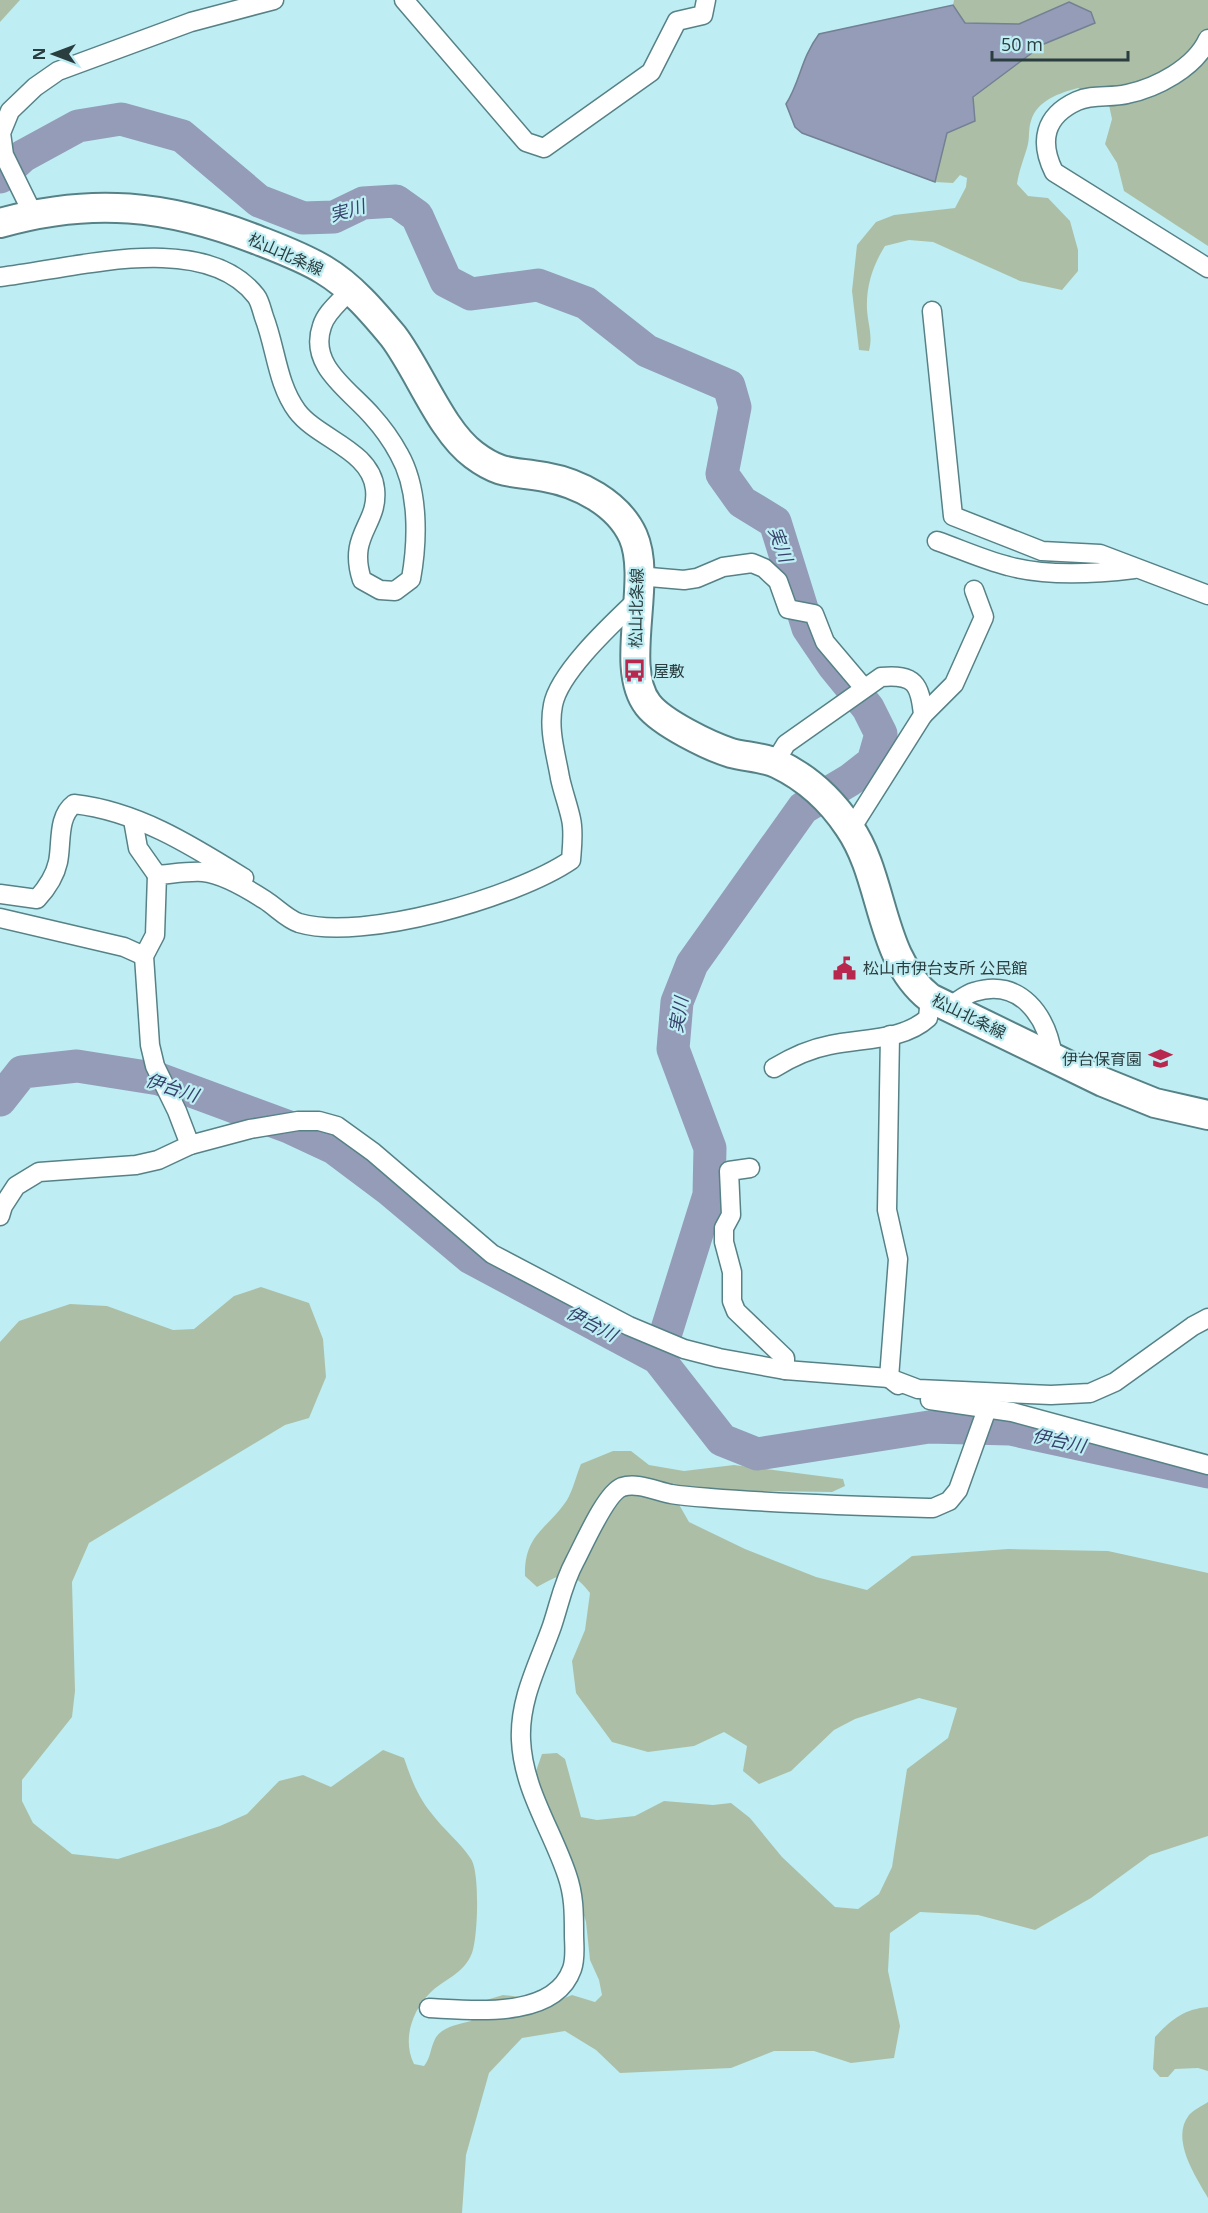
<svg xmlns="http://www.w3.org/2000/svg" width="1208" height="2213" viewBox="0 0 1208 2213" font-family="'Open Sans','Noto Sans JP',sans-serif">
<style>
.green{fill:#acbfa6}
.water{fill:#949cb7;stroke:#748093;stroke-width:1.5}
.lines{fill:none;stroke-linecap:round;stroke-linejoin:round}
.river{stroke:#949cb7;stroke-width:33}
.street-casing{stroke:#568287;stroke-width:21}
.primary-casing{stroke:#568287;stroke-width:32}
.street{stroke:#fff;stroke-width:18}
.primary{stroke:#fff;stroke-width:28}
.labels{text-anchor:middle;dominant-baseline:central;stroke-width:4.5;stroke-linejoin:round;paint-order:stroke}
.street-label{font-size:16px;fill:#2a3d3f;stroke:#beeef3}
.poi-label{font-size:16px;fill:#2a3d3f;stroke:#beeef3;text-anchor:start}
.water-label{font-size:18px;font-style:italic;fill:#37426b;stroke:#beeef3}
</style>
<rect width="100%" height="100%" fill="#beeef3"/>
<g class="green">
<polygon points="0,0 20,0 0,22"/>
<path d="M954,0h254v246l-84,-55 -7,-28 -12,-19 7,-25 -3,-14 -31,-17c-18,5 -41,12 -47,33 -3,8 -1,19 -4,27 -4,13 -8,23 -10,36l11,12 20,2 22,23 8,29v21l-16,19 -42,-9 -87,-39 -24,-2 -24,6c-12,19 -19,40 -18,63 1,16 6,26 2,42l-10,-1 -7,-59 5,-46 19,-23 18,-7 61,-7 11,-21 1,-9 -7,-3 -7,8 -18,-1 12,-49 28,-12 -2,-24 71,-53 50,-22 -25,-20 -50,22 -54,-1 -12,-18z"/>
<path d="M261,1287l48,16 14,36 3,38 -17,41 -24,7 -196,118 -17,39 3,109 -3,26 -50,63v21l11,22 39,31 46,5 102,-33 27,-12 32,-33 24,-6 28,12 52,-37 21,8c7,21 14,39 28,56 12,16 28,28 39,45 9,13 7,78 1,94 -8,21 -28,26 -42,40 -18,18 -28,47 -16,71l10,2c7,-9 6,-17 11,-27 6,-12 24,-15 36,-18l12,-20 20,-6 54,6 15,-6 23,7 7,-7 -3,-15 -9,-20 -4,-38 -14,-47 -33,-84 -3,-20 6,-17 15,-1 8,6 16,58 16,3 38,-4 29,-15 49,4 18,-2 19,15 32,39 53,50 23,2 21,-15 13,-27 15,-98 41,-31 9,-30 -38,-10 -64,21 -21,11 -43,41 -32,13 -16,-13 4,-25 -23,-14 -30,14 -46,6 -36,-10 -36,-49 -4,-32 13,-31 5,-37c-20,-25 -27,-20 -53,-6l-12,-11c-1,-42 22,-46 42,-76 6,-10 9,-24 14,-36l32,-13h18l18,14 35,6 50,-6 109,14 2,7 -13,6 -151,-2 -4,11 12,21 56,27 71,28 51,13 45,-34 96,-7 100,2 100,22v263l-58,19 -59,43 -56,32 -57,-15 -58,-3 -30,21 -2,38 12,55 -6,32 -43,5 -37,-12h-40l-43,17 -111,5 -24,-23 -31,-19 -43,7 -33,35 -23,82 -4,58h-462v-871l19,-21 51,-17 37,2 66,24 21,-1 40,-33z"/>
<path d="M1208,2007v64l-10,-3 -23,1 -7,8h-8l-7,-8 2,-32c16,-17 29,-28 53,-30z"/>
<path d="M1208,2102v96c-12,-21 -38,-59 -19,-83 4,-5 13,-9 19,-13z"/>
</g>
<path class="water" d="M1069,2l22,10 4,11 -51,21 -71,53 2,24 -28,12 -12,49 -133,-49 -7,-6 -9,-23c15,-24 14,-44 33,-70l134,-29 12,18 54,1z"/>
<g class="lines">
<g class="river">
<polyline points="0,177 23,156 78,126 121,119 182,136 259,201 303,218 334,217 363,203 396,201 417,216 446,281 471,294 538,285 586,303 647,351 729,386 735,407 722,474 742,502 775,522 808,628 833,665 868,708 881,734 873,762 850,780 803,808 692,964 677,1002 673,1049 710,1148 709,1195 658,1358"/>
<polyline points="0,1100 22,1072 77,1066 159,1079 289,1127 334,1148 390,1190 471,1258 658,1358 722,1440 757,1454 929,1427 1010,1429 1208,1472"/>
</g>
<defs>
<g id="street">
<polyline points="404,0 526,142 544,148 651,72 677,21 703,15 706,0"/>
<path d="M1208,39c-13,29 -52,49 -81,55 -16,4 -35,0 -50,7 -33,15 -38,41 -23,71l154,96"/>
<polyline points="33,214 4,155 1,133 10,111 35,87 58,71 191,22 274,0"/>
<path d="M0,277c72,-8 204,-48 256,19 4,5 6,15 8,21 12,31 13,67 33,94 21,28 74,39 78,78 4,36 -28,45 -13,91l18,10 15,1 16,-12c7,-39 8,-90 -12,-125 -7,-13 -17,-27 -27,-38 -22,-26 -64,-50 -50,-90 4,-14 19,-25 28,-36"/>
<polyline points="932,311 953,516 1042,551 1100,554 1208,595"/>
<path d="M937,541c23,8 47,19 71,25 40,11 86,8 126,3"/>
<polyline points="638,576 684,580 697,578 723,567 752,563 764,568 778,581 788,609 814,614 825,642 864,688"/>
<polyline points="923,715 954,684 984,617 974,590"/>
<path d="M775,762l11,-18 95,-67c34,-3 39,7 42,38l-72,114"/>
<polyline points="133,820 138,848 157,875"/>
<path d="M0,894l37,5c10,-11 18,-23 21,-37 4,-19 -1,-45 16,-58 63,7 117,41 170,74"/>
<polyline points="0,918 124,947 144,956"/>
<path d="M950,1006c7,-4 16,-12 24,-14 46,-15 73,24 79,65"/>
<polyline points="890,1035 887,1210 898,1259 889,1378 898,1385"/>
<path d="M774,1068c18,-11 35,-19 56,-23 32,-7 73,-4 98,-27l2,-20"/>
<path d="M190,1145l-13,-34 -22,-45 -5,-21 -6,-89 11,-21 2,-60c14,-1 31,-4 46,-3 20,2 45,17 62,28 11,7 22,19 34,23 64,19 218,-26 272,-63 1,-13 3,-28 0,-41 -3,-14 -8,-27 -11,-41 -4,-24 -12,-48 -7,-73 6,-33 61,-83 86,-107"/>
<polyline points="750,1168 729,1171 731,1215 724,1228 724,1242 732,1272 732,1301 736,1311 785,1358 785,1370"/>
<polyline points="0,1216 3,1206 16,1186 39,1172 136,1165 158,1160 190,1145 250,1129 298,1121 319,1121 337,1126 373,1152 492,1254 629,1326 684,1349 719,1358 785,1370 889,1378 918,1389 1051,1395 1090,1393 1115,1382 1193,1326 1208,1318"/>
<polyline points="930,1400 1012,1412 1208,1465"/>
<path d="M429,2008c43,2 125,12 143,-39 4,-11 2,-24 2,-35 0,-21 0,-39 -7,-59 -15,-45 -44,-86 -46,-135 -2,-41 18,-77 31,-114 8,-24 11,-43 23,-65 9,-17 31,-68 47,-74 15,-5 34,4 49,7 12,2 26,3 39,4 74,6 150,8 223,10l16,-7 9,-11 29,-81"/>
</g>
<path id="primary" d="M0,223c92,-26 167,-18 255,16 23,9 48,18 69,31 27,16 49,42 69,66 26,34 48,95 81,119 28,21 40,16 71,22 34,6 73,26 88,59 20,45 -15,131 15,169 14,18 61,41 83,48 15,4 33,4 47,11 29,14 53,36 71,63 36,52 29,130 81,171l173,84 52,21 53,12"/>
</defs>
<use href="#street" class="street-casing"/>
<use href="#primary" class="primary-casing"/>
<use href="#street" class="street"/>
<use href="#primary" class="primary"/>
</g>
<defs>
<symbol id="bus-bare" viewBox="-9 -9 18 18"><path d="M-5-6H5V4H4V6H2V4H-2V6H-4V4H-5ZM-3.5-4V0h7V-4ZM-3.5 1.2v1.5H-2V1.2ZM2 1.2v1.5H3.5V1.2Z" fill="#b7274e" stroke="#beeef3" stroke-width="2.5" paint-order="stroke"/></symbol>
<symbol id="civic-bare" viewBox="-9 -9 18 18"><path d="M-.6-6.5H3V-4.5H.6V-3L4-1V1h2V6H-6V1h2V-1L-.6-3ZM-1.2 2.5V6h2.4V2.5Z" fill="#b7274e" stroke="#beeef3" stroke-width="2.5" paint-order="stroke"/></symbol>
<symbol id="school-bare" viewBox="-9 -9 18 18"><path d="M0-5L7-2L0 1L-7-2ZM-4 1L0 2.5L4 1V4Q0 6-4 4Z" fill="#b7274e" stroke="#beeef3" stroke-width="2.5" paint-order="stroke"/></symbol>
</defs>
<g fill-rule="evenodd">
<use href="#bus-bare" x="618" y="654" width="33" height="33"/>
<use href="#civic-bare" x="828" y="952" width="33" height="33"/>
<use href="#school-bare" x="1144" y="1042" width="33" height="33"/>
</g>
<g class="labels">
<g class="street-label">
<text transform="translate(286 254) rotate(24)">松山北条線</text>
<text transform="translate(636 608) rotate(-89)">松山北条線</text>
<text transform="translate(969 1016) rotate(26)">松山北条線</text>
</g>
<g class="poi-label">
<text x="653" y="671">屋敷</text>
<text x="863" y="968">松山市伊台支所 公民館</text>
<text x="1142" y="1059" text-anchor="end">伊台保育園</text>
</g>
<g class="water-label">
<text transform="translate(347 210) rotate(-16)">実川</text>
<text transform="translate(781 544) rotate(70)">実川</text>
<text transform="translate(678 1015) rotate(-81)">実川</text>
<text transform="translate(172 1087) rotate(18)">伊台川</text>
<text transform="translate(592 1323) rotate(28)">伊台川</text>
<text transform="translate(1059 1440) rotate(12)">伊台川</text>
</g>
</g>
<g transform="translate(54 54) rotate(270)" stroke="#beeef3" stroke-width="4.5" paint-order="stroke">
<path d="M0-4.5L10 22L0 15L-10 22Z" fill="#2a3d3f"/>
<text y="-9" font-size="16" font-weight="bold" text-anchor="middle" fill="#2a3d3f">N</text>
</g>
<path d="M992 51v9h136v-9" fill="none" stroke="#2a3d3f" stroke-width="3"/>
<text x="1001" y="51" font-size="18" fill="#2a3d3f" stroke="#beeef3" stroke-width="4.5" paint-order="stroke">50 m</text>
</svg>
